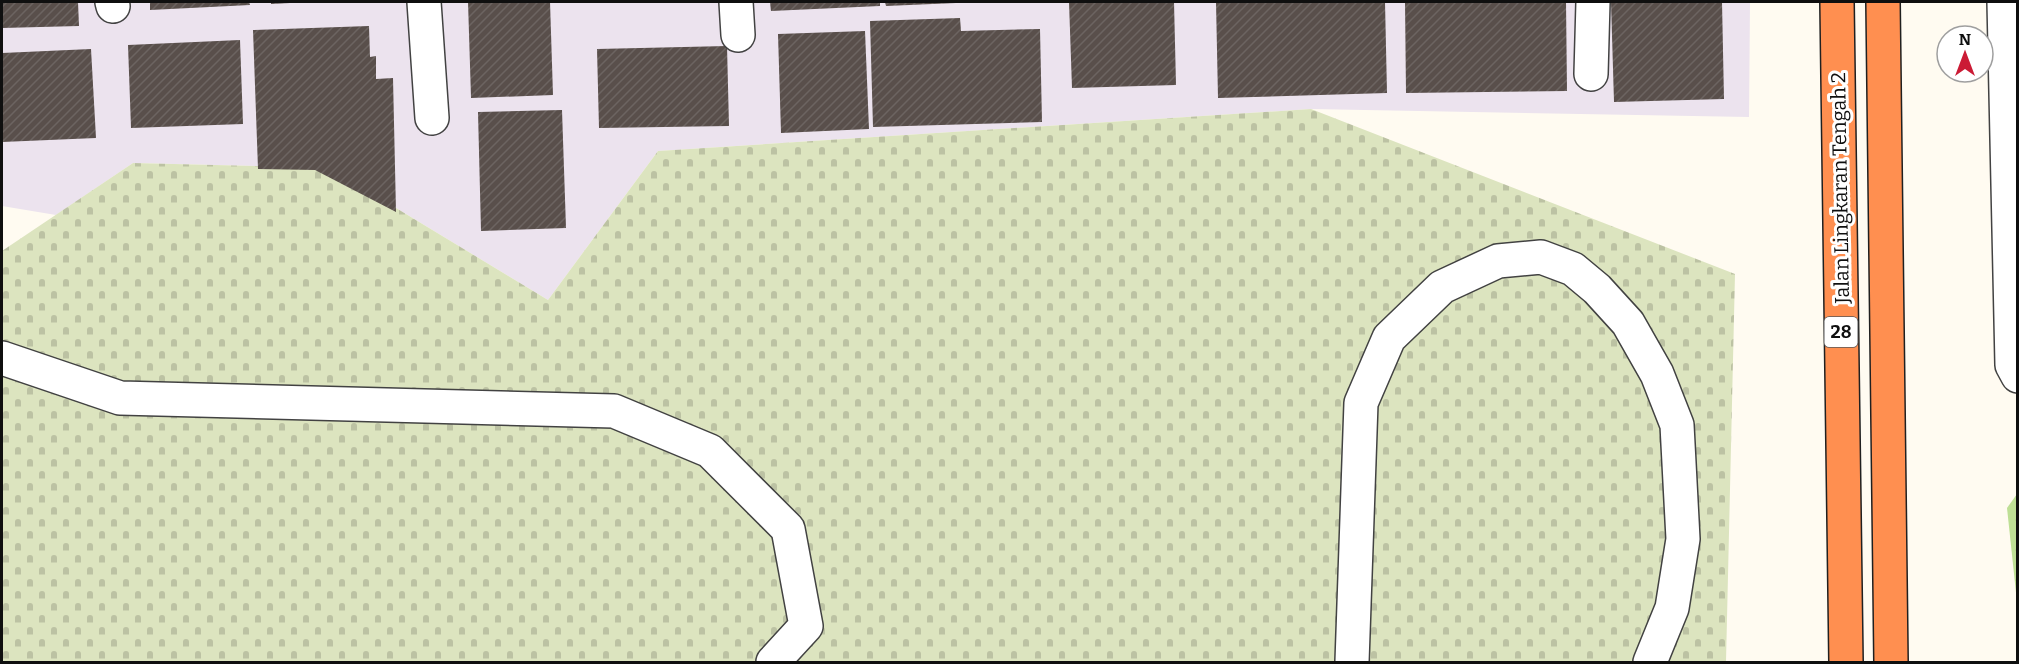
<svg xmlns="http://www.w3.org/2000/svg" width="2019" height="664" viewBox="0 0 2019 664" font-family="Bitter,serif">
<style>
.industrial{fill:#ece3ee}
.forest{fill:url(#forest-firs)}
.cemetery{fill:url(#cemetery-stones)}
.building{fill:url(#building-hatch)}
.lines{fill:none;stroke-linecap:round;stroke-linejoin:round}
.minor-casing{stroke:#424242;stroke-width:36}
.highway-casing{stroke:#202020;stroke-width:36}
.minor{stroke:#fff;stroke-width:33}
.highway{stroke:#ff8f50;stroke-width:33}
.labels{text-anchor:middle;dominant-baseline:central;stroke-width:6;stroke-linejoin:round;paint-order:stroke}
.shield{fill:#fff;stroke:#575757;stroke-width:1.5}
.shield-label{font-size:18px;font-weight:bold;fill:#0f0f0f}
.street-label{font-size:20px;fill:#0f0f0f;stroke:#fff}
</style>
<defs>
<pattern id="forest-firs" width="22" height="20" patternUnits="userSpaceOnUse" patternTransform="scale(1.5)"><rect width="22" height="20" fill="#bedf95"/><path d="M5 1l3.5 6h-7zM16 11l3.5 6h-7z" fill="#a2be7f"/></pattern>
<pattern id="cemetery-stones" width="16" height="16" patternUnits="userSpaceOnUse" patternTransform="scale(1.5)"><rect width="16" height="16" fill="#dce4bf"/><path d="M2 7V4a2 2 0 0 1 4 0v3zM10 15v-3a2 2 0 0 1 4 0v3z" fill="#bcc2a3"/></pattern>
<pattern id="building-hatch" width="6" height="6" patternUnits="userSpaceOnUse" patternTransform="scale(1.5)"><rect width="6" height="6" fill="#594f4b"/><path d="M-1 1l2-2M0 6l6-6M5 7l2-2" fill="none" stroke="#6c6461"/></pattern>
</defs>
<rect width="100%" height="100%" fill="#fffbf1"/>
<polygon class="industrial" points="2,2 1750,2 1749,117 1311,109 658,151 548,300 330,168 133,163 56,215 2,206"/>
<polygon class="forest" points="2017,494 2017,602 2007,508"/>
<polygon class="cemetery" points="1311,109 1735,274 1726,662 2,662 2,251 133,163 330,168 548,300 658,151"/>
<g class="building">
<polygon points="2,2 78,2 79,26 2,28"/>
<polygon points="150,2 249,2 250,5 150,10"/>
<polygon points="271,2 290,2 290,3 271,4"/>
<polygon points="468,2 550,2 553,95 471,98"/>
<polygon points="770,2 880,2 880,6 771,11"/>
<polygon points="885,2 956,2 956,3 886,6"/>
<polygon points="1069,2 1174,2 1176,85 1072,88"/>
<polygon points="1216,2 1385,2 1387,93 1218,98"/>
<polygon points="1405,2 1566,2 1567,91 1406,93"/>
<polygon points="1611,2 1722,2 1724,99 1614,102"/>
<polygon points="960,18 961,31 1040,29 1042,122 873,127 870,21"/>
<polygon points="369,26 370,57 376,56 376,79 393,78 396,212 315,170 258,169 253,30"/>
<polygon points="865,31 869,129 781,133 778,34"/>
<polygon points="240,40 243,124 131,128 128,45"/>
<polygon points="727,46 729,126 599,128 597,49"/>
<polygon points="91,49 96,138 2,142 2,53"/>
<polygon points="562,110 566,228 481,231 478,112"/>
</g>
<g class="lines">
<defs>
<g id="minor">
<polyline points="112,2 113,6"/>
<polyline points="424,2 432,118"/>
<polyline points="736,2 738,35"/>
<polyline points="2004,2 2012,365 2018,376"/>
<polyline points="1591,74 1593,2"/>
<polyline points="2,358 120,398 614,411 710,451 788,529 806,626 773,662"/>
<polyline points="1352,662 1361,403 1389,338 1442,287 1498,261 1541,257 1573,269 1597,289 1628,323 1657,374 1677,425 1683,539 1672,608 1650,662"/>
</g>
<g id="highway">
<polyline points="1837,2 1846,662"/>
<polyline points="1883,2 1891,662"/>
</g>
</defs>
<use href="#minor" class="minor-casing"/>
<use href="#highway" class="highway-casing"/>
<use href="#minor" class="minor"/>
<use href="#highway" class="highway"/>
</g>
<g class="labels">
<rect class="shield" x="1824.5" y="317" width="33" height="30" rx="4.5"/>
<g class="shield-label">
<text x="1841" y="332">28</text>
</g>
<g class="street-label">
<text transform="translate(1840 188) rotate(-91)">Jalan Lingkaran Tengah 2</text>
</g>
</g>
<rect width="2019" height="664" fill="none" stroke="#0f0f0f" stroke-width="6"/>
<g transform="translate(1965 54)"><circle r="28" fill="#ffffff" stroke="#9f9f9f" stroke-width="1.5"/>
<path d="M0-4.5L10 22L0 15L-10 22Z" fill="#cb1b35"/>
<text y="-9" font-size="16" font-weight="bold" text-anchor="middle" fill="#0f0f0f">N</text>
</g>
</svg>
